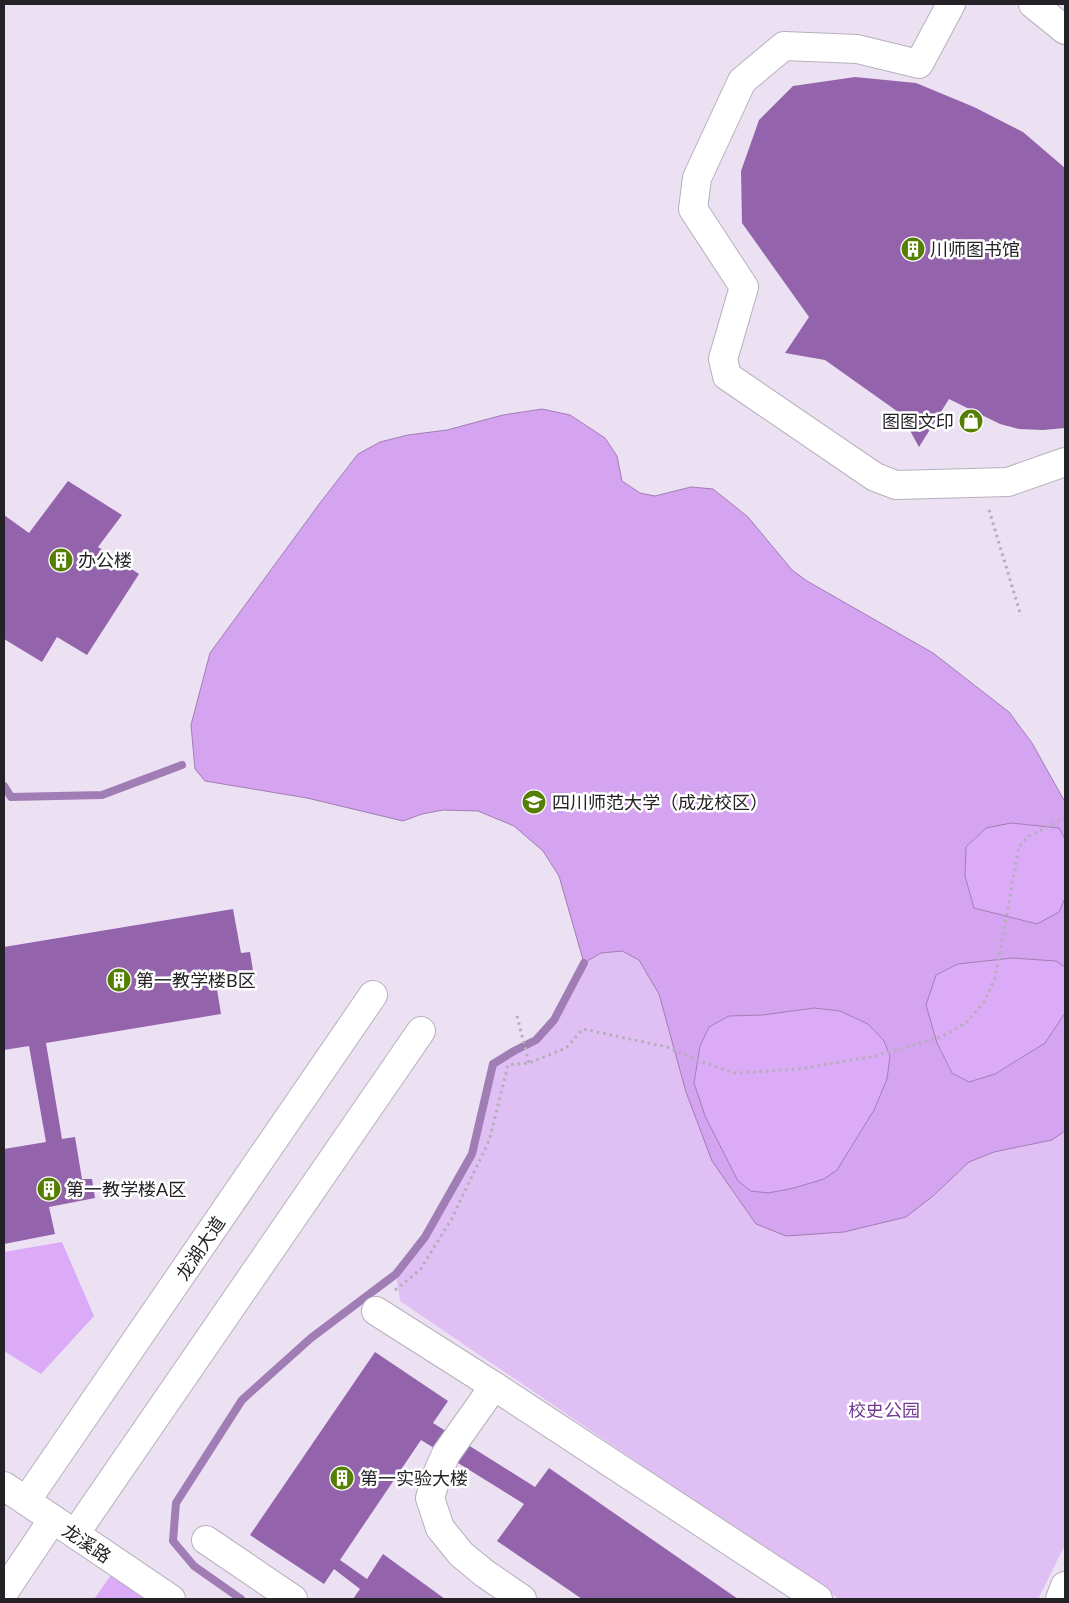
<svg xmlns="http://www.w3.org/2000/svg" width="1069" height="1603" viewBox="0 0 1069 1603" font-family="Lato,'Noto Sans SC',sans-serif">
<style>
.built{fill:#ece0f3}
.green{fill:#e0bff4}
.forest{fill:#dbabf7}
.water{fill:#d5a4f0;stroke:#a07db4;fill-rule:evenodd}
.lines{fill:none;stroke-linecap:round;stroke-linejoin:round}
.stream{stroke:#a07db4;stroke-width:8}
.building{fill:#9364ab}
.minor-casing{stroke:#b7b0bc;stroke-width:30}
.path{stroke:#b4aeb8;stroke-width:3;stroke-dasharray:2.5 4;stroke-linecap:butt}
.minor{stroke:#fff;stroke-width:28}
.labels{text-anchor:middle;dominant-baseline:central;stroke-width:5;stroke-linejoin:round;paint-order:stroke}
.poi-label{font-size:18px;fill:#252227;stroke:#fff;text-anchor:start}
.street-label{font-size:18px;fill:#252227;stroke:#fff}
.park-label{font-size:18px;fill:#733890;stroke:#fff}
</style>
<rect width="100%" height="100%" fill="#f4ecf8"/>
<rect class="built" x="4" y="4" width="1061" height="1595"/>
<polygon class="green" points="622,951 639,960 659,994 686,1092 933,1196 969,1162 994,1152 1052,1140 1065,1131 1065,1545 1038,1599 839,1599 400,1301 396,1274 425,1237 472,1154 493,1064 530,1047 546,1029 564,1002 584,963 601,953"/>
<g class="forest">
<polygon points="1011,823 1059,828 1065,839 1065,898 1060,912 1037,924 974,908 965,876 966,847 986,828"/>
<polygon points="1012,958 1056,961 1065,967 1065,1013 1045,1043 995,1074 969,1082 952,1073 937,1043 926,1005 936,975 958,964"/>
<polygon points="814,1008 840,1011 868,1024 884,1041 890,1056 887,1079 874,1110 837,1170 824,1179 794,1188 768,1193 751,1191 738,1181 705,1116 694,1083 700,1046 709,1027 729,1016 763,1015"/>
<polygon points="62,1242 94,1316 41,1374 4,1351 4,1252"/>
<polygon points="119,1564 171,1599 94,1599"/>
</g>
<path class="water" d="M542,409l28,6 35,23 12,18 5,25 18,12 15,3 36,-9 22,2 35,28 44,53 15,11 126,72 76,59 23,31 33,59v37l-6,-11 -48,-5 -25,5 -20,19 -1,29 9,32 63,16 22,-12 6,-14v69l-9,-6 -44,-3 -54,6 -22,11 -10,30 11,38 15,30 17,9 26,-8 50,-31 20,-30v118l-13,9 -58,12 -25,10 -36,34 -27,21 -62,15 -58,4 -30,-12 -44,-63 -26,-69 -27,-98 -20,-34 -17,-9 -21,2 -17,10 -25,-87 -16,-25 -29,-25 -36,-15 -35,-1 -21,4 -19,7 -96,-23 -102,-17 -10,-12 -4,-44 19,-72 110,-150 38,-49 22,-12 28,-7 39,-5 56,-15zM814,1008l26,3 28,13 16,17 6,15 -3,23 -13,31 -37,60 -13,9 -30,9 -26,5 -17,-2 -13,-10 -33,-65 -11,-33 6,-37 9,-19 20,-11 34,-1z"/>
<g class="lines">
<g class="stream">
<polyline points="4,786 11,797 102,795 182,765"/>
<polyline points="241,1599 194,1566 173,1541 176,1503 242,1400 311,1338 396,1274 425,1237 472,1154 493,1064 514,1051 536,1040 554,1020 584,963"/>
</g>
</g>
<g class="building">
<polygon points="855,77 916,83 974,107 1023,132 1065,168 1065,428 1043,430 1019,429 1000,424 949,399 919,447 901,414 825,360 785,353 809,317 742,223 741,171 759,120 793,86"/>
<polygon points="68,481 122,515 98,547 139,574 87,655 57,637 42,662 4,639 4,515 29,533"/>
<polygon points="233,909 241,953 250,952 254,977 216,983 221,1014 46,1043 62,1139 75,1137 82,1179 92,1179 95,1198 49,1207 55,1234 4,1244 4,1149 46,1142 29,1046 4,1050 4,947"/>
<polygon points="375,1352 448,1401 433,1423 535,1487 549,1468 738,1599 582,1599 497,1541 524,1504 421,1440 340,1560 367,1579 383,1554 445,1599 353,1599 360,1589 334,1569 324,1584 250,1535"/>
</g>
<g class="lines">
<defs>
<g id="minor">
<polyline points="951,4 919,64 857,49 784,46 742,81 697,178 693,209 744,287 723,359 727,376 875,477 896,485 1008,482 1065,462"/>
<polyline points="1033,4 1065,30"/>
<polyline points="376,1311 494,1386 818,1599"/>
<polyline points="494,1386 446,1454 438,1472 430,1498 440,1528 461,1554 484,1573 522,1599"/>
<polyline points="4,1486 171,1599"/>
<polyline points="26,1501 373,995"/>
<polyline points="75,1534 421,1031"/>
<polyline points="206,1540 293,1599"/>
<polyline points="4,1592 53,1519"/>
<polyline points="1060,1599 1065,1586"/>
</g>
</defs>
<use href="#minor" class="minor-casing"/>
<g class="path">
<polyline points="989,510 1021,616"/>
<polyline points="517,1016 529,1063"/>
<polyline points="395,1290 420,1270 451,1220 489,1141 508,1065 529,1063 566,1048 583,1029 667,1047 700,1061 735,1073 799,1069 875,1056 941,1037 966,1023 984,1002 995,978 1019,847 1027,837 1065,818"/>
</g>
<use href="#minor" class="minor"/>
</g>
<defs>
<symbol id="building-disc" viewBox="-11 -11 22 22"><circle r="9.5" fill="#557f03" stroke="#fff"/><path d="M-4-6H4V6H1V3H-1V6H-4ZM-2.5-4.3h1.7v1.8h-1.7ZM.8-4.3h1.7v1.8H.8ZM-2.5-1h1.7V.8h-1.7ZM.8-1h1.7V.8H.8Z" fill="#fff"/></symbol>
<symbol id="shop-disc" viewBox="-11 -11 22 22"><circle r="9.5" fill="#557f03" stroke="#fff"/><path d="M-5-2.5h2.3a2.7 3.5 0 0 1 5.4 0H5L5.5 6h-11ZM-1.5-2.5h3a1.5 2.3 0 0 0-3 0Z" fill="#fff"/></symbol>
<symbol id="university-disc" viewBox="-11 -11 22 22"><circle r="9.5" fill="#557f03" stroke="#fff"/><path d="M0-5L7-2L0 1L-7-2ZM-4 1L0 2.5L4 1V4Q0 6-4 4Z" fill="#fff"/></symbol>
</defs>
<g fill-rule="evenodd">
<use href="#building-disc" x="899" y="235" width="28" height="28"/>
<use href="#shop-disc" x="957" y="407" width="28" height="28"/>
<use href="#building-disc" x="47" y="546" width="28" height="28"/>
<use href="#university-disc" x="520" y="788" width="28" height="28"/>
<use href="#building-disc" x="105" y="966" width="28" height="28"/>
<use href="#building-disc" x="35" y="1175" width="28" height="28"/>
<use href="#building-disc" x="328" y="1464" width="28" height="28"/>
</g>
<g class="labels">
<g class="poi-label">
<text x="930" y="249">川师图书馆</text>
<text x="954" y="421" text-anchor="end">图图文印</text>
<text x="78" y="560">办公楼</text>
<text x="552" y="802">四川师范大学（成龙校区）</text>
<text x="136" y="980">第一教学楼B区</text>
<text x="66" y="1189">第一教学楼A区</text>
<text x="360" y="1478">第一实验大楼</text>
</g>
<g class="street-label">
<text transform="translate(200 1248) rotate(-56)">龙湖大道</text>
<text transform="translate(87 1543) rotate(34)">龙溪路</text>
</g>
<g class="park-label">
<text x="884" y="1410">校史公园</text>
</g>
</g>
<rect width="1069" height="1603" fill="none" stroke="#252227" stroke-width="10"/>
</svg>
